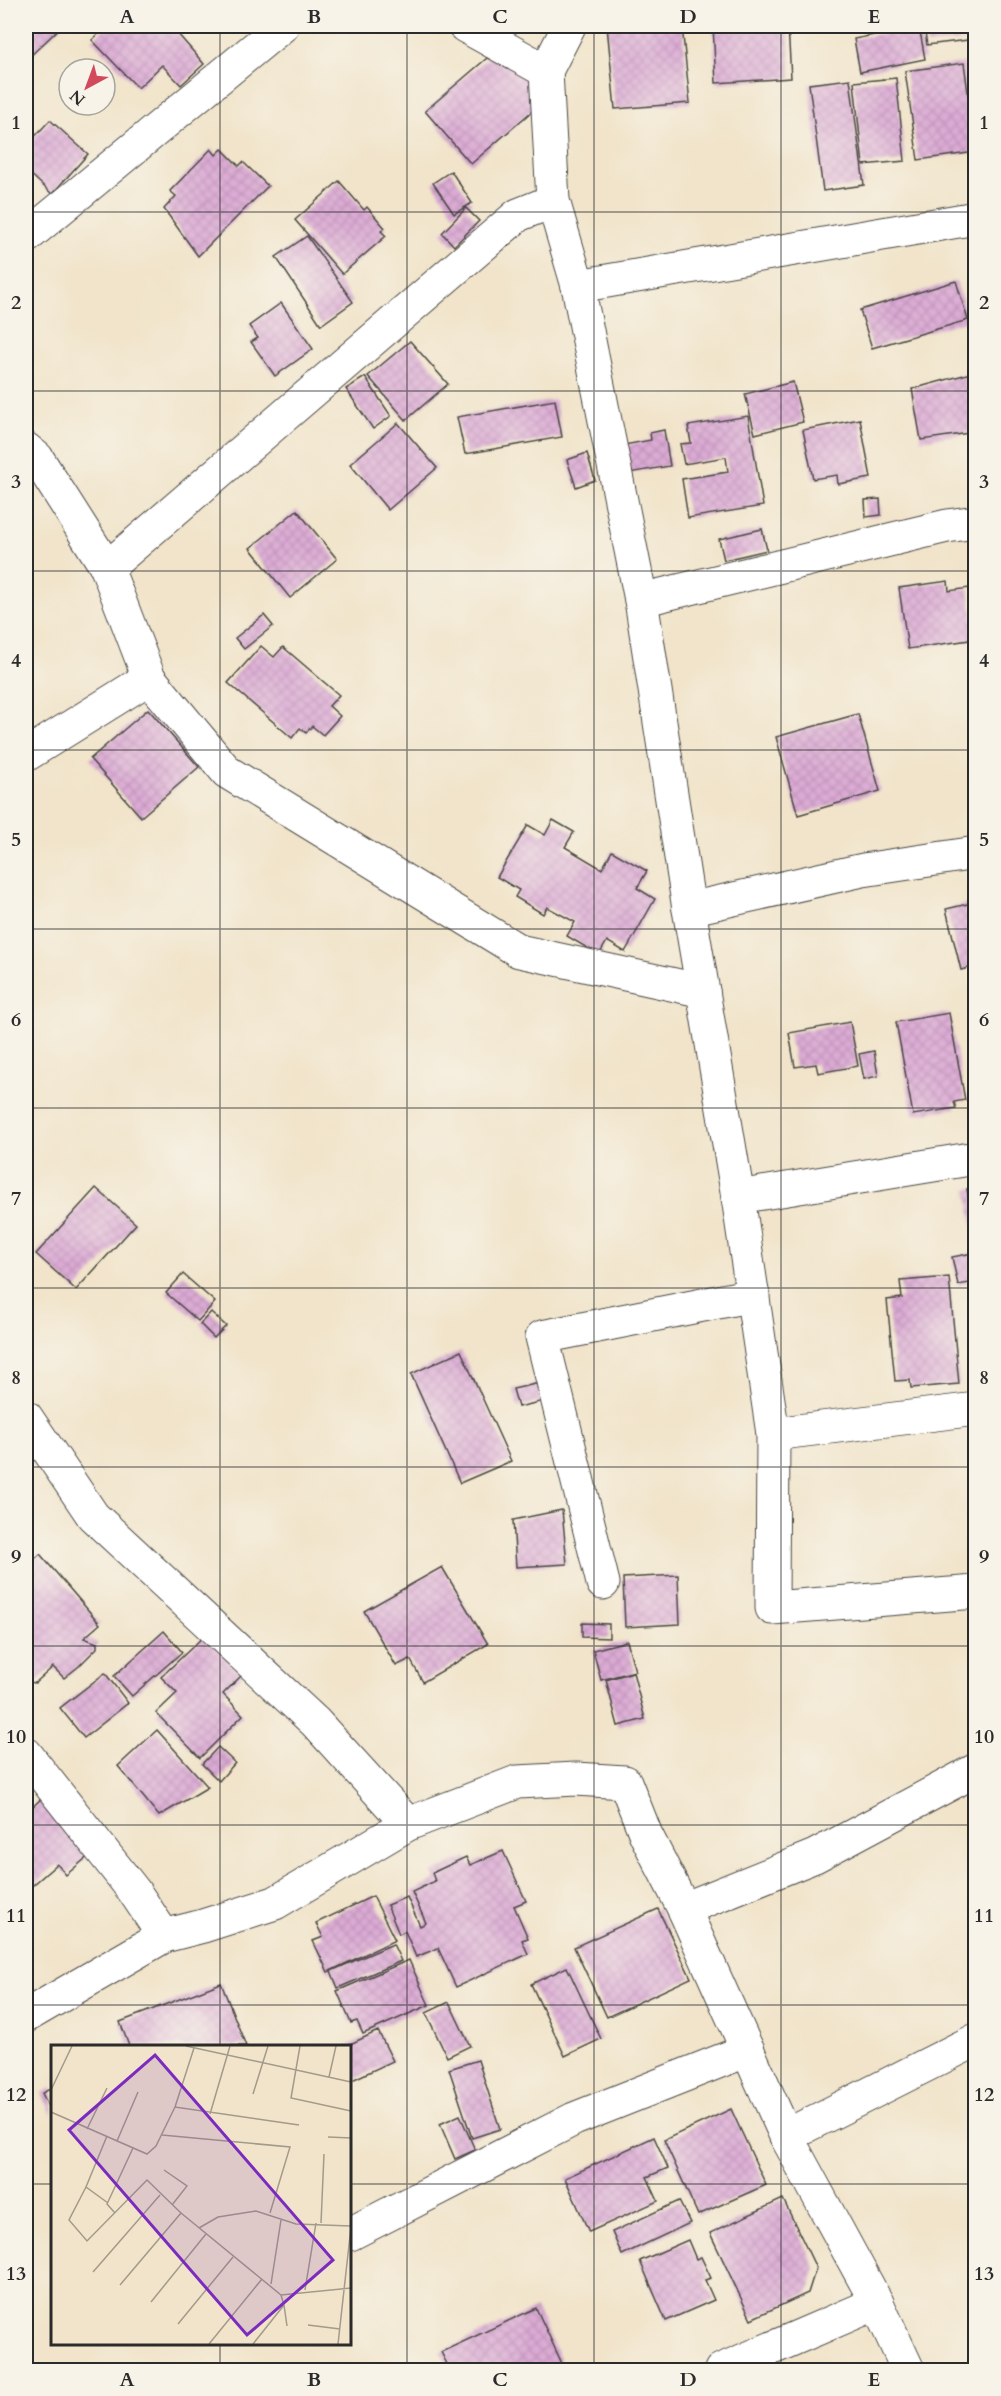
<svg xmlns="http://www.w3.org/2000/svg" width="1001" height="2396" viewBox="0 0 1001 2396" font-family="Cardo,serif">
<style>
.building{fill:url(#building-cross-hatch)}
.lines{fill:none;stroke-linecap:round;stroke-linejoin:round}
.minor-casing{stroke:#494743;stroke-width:35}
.minor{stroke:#fff;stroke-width:33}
.grid{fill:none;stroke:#2b2b2b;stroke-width:1.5;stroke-opacity:0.55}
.inset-road{fill:none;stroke:#a29a8a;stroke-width:1.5}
.view{fill:#7b2cbf;fill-opacity:0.15;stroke:#7b2cbf;stroke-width:3}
.inset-edge{fill:none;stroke:#2b2b2b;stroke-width:3}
.neatline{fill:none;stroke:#2b2b2b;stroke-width:2}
.grid-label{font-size:20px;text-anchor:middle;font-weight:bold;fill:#2b2b2b}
</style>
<defs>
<pattern id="building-cross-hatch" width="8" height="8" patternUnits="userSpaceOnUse" patternTransform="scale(1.5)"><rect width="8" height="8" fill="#dcabd5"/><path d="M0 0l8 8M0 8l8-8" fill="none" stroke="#bd93b7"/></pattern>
</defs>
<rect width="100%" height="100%" fill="#f7f3e8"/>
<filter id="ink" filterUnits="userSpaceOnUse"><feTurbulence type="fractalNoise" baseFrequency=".0167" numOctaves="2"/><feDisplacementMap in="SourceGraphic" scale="12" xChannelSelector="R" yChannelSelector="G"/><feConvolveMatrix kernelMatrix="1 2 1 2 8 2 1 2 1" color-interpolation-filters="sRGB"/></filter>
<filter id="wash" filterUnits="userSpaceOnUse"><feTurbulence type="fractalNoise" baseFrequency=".008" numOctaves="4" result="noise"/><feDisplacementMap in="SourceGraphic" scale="24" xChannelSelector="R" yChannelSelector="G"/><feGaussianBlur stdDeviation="1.35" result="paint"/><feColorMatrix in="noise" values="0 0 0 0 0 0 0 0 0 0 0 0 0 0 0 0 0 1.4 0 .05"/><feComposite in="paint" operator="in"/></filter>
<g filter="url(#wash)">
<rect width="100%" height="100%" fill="#f1e4ca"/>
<g id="blocks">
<g class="building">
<polygon points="27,26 62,26 26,60"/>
<polygon points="107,26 171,26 204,64 181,85 162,65 138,88 92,40"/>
<polygon points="607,26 682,26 690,103 615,109"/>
<polygon points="713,26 788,26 791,78 716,83"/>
<polygon points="919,26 925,59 860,72 854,39"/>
<polygon points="924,26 976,26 976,39 927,45"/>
<polygon points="500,47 546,99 471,164 425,111"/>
<polygon points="964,63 976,152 918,160 905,71"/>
<polygon points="896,78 905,161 863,165 854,82"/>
<polygon points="850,79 864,185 823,191 809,84"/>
<polygon points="50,120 88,154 52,194 26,170 26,146"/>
<polygon points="211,149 216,155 222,149 239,166 243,162 268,186 198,256 164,209 176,196 170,191"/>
<polygon points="451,171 472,203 454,214 433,183"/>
<polygon points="339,181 364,210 367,207 385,228 381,231 386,236 342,274 295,220"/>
<polygon points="466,208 479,221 454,246 442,233"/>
<polygon points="307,236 353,302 321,325 276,257"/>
<polygon points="956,281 968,320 872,348 860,310"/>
<polygon points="281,303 313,349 275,376 251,342 258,338 249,326"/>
<polygon points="410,341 448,384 406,420 368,376"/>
<polygon points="971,373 976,409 976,432 921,440 912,389"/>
<polygon points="365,377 391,416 373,429 346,389"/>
<polygon points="793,382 803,422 755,434 745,394"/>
<polygon points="555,400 562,437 465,454 457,417"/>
<polygon points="748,416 763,506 688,518 682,479 728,472 726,457 684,464 680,444 691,443 688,426"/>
<polygon points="860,419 871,478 838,484 837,475 813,479 803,430"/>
<polygon points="398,423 437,468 388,510 350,464"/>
<polygon points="664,430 670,466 629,473 624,445 651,440 650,433"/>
<polygon points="587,453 595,480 576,487 567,460"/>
<polygon points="880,499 881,515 866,517 865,500"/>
<polygon points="297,510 337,559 290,598 250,548"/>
<polygon points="762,529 767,550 724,560 719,539"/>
<polygon points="948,581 949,591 969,588 976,639 908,649 899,588"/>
<polygon points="264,615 273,626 244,649 235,638"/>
<polygon points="261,646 274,657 283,647 339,695 329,706 340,716 323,735 312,726 306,733 300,728 292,738 228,683"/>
<polygon points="148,709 199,767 141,817 90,759"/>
<polygon points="858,714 880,791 798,815 776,737"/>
<polygon points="553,820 574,832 565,847 602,869 612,851 647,871 637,888 655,899 625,952 607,941 599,955 567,936 575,922 547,907 543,914 515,897 519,890 497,877 528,825 545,835"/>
<polygon points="976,902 976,966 961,970 946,909"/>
<polygon points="949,1013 965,1100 954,1102 956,1108 913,1115 896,1022"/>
<polygon points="850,1022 858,1066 818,1073 816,1064 795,1067 789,1033"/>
<polygon points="874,1051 878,1076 864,1079 859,1054"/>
<polygon points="96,1188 136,1224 76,1290 36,1254"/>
<polygon points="976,1188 976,1230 974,1231 967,1189"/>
<polygon points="973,1253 976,1282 958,1285 952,1257"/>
<polygon points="183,1274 215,1302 198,1321 166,1293"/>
<polygon points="949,1277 959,1384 911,1388 910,1380 895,1381 887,1300 902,1298 900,1281"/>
<polygon points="211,1312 226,1326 214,1338 200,1324"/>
<polygon points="461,1351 511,1461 460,1483 411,1374"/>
<polygon points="540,1383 544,1401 518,1407 513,1389"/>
<polygon points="26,1423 48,1448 26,1467"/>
<polygon points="562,1510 567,1564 516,1567 513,1520"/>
<polygon points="40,1554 100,1624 84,1638 97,1643 97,1648 78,1667 64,1678 53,1667 35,1683 29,1682 26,1678 26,1567"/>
<polygon points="442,1567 488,1644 423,1682 410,1659 396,1666 364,1611"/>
<polygon points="678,1575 680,1624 625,1627 623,1578"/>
<polygon points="582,1623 609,1624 609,1638 582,1637"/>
<polygon points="164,1631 182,1652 132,1696 114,1676"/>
<polygon points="205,1635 243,1674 223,1694 243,1715 200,1758 156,1713 177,1693 161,1677"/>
<polygon points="627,1641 635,1671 601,1680 593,1650"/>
<polygon points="633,1672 645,1719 618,1726 606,1680"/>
<polygon points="105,1673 128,1703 84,1738 60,1708"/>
<polygon points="157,1730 208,1787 159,1816 118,1766"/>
<polygon points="218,1747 235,1763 219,1781 202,1764"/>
<polygon points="43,1797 105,1842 66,1875 57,1864 26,1891 26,1813"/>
<polygon points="503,1851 526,1901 514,1906 528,1938 522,1940 528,1954 456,1987 438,1948 416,1957 405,1931 399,1934 387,1905 407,1897 420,1926 426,1923 412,1892 435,1881 432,1873 466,1857 470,1865"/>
<polygon points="373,1896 395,1940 328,1972 313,1941 323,1937 316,1923"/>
<polygon points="658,1909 691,1978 607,2017 574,1947"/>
<polygon points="393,1944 401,1961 338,1988 331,1971"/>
<polygon points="409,1960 429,2005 363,2034 357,2021 351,2023 337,1991"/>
<polygon points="567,1967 601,2039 565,2056 531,1984"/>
<polygon points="221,1983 246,2046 129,2046 120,2022"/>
<polygon points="449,2002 470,2046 447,2057 426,2013"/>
<polygon points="378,2031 393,2061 350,2081 350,2046 346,2046"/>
<polygon points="478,2060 500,2129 472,2138 449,2069"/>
<polygon points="52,2088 52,2115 42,2093"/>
<polygon points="731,2109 766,2185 698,2215 664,2140"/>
<polygon points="460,2115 475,2150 455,2159 440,2124"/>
<polygon points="654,2137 668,2168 647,2177 658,2201 589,2232 565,2178"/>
<polygon points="783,2199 816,2268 808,2293 751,2319 710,2233"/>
<polygon points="679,2201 690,2223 622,2255 612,2232"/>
<polygon points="688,2240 696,2259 701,2257 711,2278 705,2280 714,2300 666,2321 640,2261"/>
<polygon points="536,2308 565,2370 450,2370 441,2352"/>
</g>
</g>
</g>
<g filter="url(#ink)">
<use href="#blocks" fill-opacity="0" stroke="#494743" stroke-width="1.5"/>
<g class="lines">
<defs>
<g id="minor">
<polyline points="465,26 546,71 553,201 578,286 641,600 689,909 738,1197"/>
<polyline points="546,71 569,26"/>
<polyline points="26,237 282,26"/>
<polyline points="578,286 976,218"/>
<polyline points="26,449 37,458 107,568 149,678 227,772 519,951 703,991"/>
<polyline points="107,568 518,215 553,201"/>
<polyline points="641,600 947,526 976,522"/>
<polyline points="26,755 149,678"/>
<polyline points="689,909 863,870 976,853"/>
<polyline points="976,1158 738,1197 773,1434 772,1608 976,1592"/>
<polyline points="26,1417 93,1516 315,1722 408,1824"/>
<polyline points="773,1434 976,1409"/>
<polyline points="603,1583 542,1337 753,1295"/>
<polyline points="26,1754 134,1891 164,1936 203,1926 275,1903 408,1824 517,1782 576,1779 625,1782 646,1835 684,1909 786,2136 877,2303 908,2370"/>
<polyline points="684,1909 815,1856 976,1770"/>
<polyline points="26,2016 164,1936"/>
<polyline points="786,2136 976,2040"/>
<polyline points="350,2234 574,2119 748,2050"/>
<polyline points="721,2370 877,2303"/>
</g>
</defs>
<use href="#minor" class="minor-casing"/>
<use href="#minor" class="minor"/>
</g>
</g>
<path class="grid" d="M220,26v2020M407,26v2344M594,26v2344M781,26v2344M26,212h950M26,391h950M26,571h950M26,750h950M26,929h950M26,1108h950M26,1288h950M26,1467h950M26,1646h950M26,1825h950M26,2005h950M26,2184h26M350,2184h626M220,2344v26"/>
<g transform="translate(51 2045)">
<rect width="300" height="300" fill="#f1e4ca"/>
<path class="inset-road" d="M135,1l165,36M249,1l-9,52 60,13M278,32l7,-31M0,45l21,-44M202,49l15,-48M124,62l19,-59M0,67l96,42 9,-8 19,-39 124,18M159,69l20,-68M36,84l20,-41M111,90l128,12 -20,66M56,91l-21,51 22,16M277,92l23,1M66,96l21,-49M113,125l23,16 -15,19M35,142l-17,33 18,21 60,-61 34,33 -61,72M64,168l-8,-9 26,-56M130,168l100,82 70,-7M270,178l3,-69M148,183l19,-11 38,-6 40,13 55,2M42,227l67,-77M220,239l10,-64M254,245l11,-67M100,257l55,-68M233,260l3,21M127,279l55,-67M257,280l32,4M158,299l53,-65M202,299l31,-39 -3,-10M287,299l13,-117"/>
<path class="view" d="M104,10l178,205 -86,75 -178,-205z"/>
<rect width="300" height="300" class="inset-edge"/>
</g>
<rect width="1001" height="2396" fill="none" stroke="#f7f3e8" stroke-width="66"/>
<g transform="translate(87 87) rotate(221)"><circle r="28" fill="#f7f3e8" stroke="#a5a39c" stroke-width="1.5"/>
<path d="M0-4.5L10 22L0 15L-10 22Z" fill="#d1495b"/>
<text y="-9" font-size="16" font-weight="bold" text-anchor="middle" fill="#2b2b2b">N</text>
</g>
<rect x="33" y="33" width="935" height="2330" class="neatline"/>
<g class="grid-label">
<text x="127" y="23">A</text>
<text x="314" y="23">B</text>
<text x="500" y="23">C</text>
<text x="688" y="23">D</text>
<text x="874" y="23">E</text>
<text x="16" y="129">1</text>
<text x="984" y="129">1</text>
<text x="16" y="309">2</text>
<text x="984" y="309">2</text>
<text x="16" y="488">3</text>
<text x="984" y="488">3</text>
<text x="16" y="667">4</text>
<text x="984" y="667">4</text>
<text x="16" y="846">5</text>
<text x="984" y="846">5</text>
<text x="16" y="1026">6</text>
<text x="984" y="1026">6</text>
<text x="16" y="1205">7</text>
<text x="984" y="1205">7</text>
<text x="16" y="1384">8</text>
<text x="984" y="1384">8</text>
<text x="16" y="1563">9</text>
<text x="984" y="1563">9</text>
<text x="16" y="1743">10</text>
<text x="984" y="1743">10</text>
<text x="16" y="1922">11</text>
<text x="984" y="1922">11</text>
<text x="16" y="2101">12</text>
<text x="984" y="2101">12</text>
<text x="16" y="2280">13</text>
<text x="984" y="2280">13</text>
<text x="127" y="2386">A</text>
<text x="314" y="2386">B</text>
<text x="500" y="2386">C</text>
<text x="688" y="2386">D</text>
<text x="874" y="2386">E</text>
</g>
</svg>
